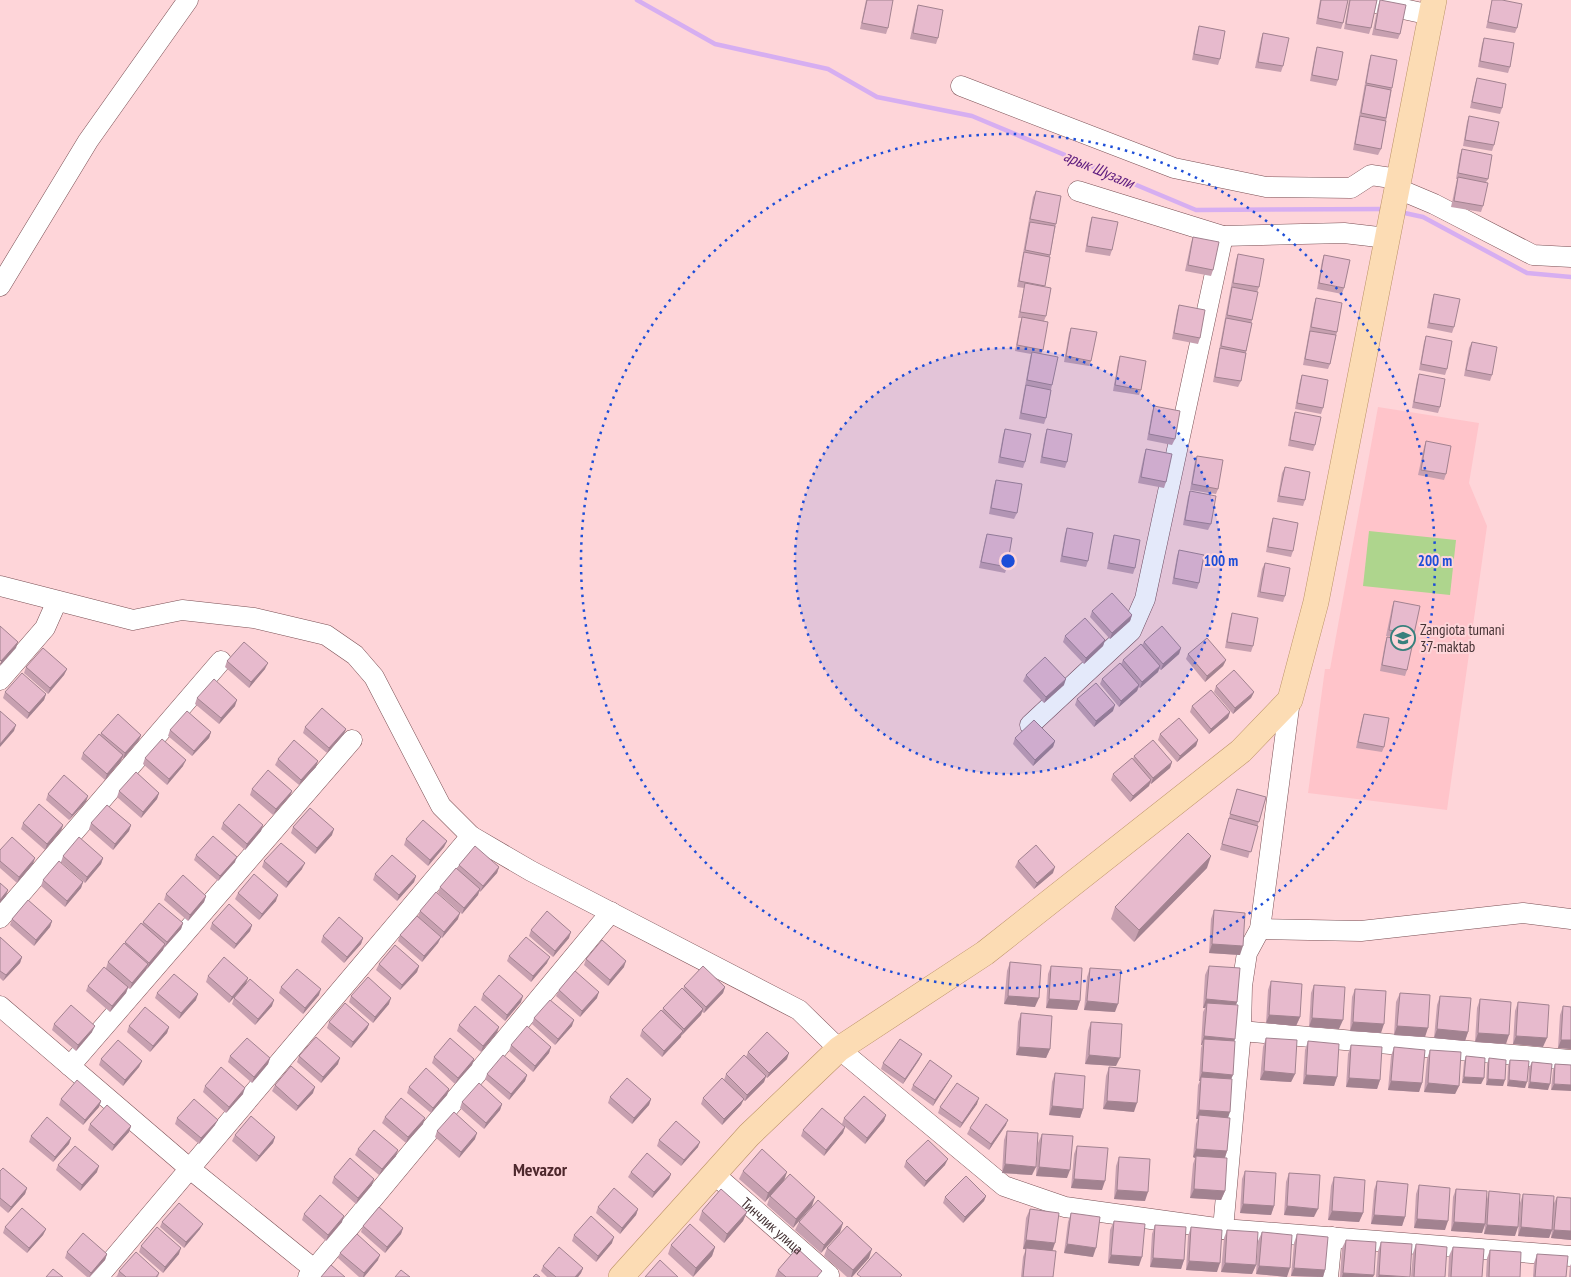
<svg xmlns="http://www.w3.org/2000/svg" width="1571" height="1277" viewBox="0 0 1571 1277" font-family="'PT Sans Narrow',sans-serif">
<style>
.built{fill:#ffc4ca}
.green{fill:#aed58d}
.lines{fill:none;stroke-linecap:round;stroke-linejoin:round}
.stream{stroke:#d6aef1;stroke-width:4.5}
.minor-casing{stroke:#7a4f54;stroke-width:21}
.major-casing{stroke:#ba9166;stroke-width:26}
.minor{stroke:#fff;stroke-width:20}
.major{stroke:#fcdcb4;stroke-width:25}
.wall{fill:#c7a0b0}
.shaded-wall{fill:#a28290}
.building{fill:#e7bacd;stroke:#a28290}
.ring{fill:none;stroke:#1d4ed8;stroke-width:2.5;stroke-dasharray:2.5 5}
.labels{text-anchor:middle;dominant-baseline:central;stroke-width:4;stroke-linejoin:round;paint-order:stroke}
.poi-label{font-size:15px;fill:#443133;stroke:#fed5d9;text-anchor:start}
.street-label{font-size:15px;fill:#443133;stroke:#fed5d9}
.water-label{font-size:16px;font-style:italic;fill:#5d1b7e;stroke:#fed5d9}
.quarter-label{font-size:18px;font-weight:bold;fill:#4e282d;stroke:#fed5d9}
.centre{fill:#1d4ed8;stroke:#fed5d9;stroke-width:2.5}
.ring-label{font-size:15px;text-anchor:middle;font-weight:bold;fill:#1d4ed8;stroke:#fed5d9;stroke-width:4;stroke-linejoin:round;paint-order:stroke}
</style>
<rect width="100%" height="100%" fill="#fed5d9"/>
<polygon class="built" points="1378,407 1479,423 1469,483 1487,526 1447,810 1308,793 1325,669 1330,669"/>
<polygon class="green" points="1369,531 1456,540 1450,595 1363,586"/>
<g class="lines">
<g class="stream">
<polyline points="637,0 715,44 828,69 877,97 972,116 1196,210 1385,209"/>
<polyline points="1400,212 1423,217 1527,273 1571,277"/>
</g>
<defs>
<g id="minor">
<polyline points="1362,0 1431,15"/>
<polyline points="961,86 1174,168 1266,187 1351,188 1371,175 1398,179"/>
<polyline points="1396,188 1434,204 1533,255 1571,257"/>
<polyline points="1078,191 1223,236 1344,233 1387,238"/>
<polyline points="0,286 88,141 188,0"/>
<polyline points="0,586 133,620 182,610 254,618 326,635 355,655 374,677 441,806 471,836 531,871 799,1010 839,1049 1004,1186 1065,1207 1223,1229 1571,1256"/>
<polyline points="0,680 45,628 57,601"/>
<polyline points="1030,725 1131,631 1145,599 1223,236"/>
<polyline points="0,918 221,661"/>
<polyline points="1260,929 1361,931 1523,913 1571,919"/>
<polyline points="0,1006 189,1168 315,1270"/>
<polyline points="1241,1031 1571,1060"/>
<polyline points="70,1066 352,740"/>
<path id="s1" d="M714,1174l115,101 -2,2"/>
<polyline points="1223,1229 1241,1031 1242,986 1247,953 1260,929 1290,700"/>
<polyline points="98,1277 471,836"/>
<polyline points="308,1277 611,912"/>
<polyline points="1328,1277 1332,1237"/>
</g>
<polyline id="major" points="621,1277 749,1135 839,1049 985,953 1241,751 1290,700 1316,602 1434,0"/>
</defs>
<use href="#minor" class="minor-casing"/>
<use href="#major" class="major-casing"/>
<use href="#minor" class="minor"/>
<use href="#major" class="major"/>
</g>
<g class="wall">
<polygon points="866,0 867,0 888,28 886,34 860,29"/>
<polygon points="1320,0 1348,0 1343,23 1341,29 1316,24"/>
<polygon points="1349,0 1377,0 1371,28 1369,34 1344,29"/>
<polygon points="1380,0 1400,34 1398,39 1372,35 1378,6"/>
<polygon points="1492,0 1517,28 1515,33 1486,28"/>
<polygon points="918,5 938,38 936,44 910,39 916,11"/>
<polygon points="1199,26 1220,59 1218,65 1192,60 1197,32"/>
<polygon points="1263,33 1283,66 1281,72 1255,68 1261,39"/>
<polygon points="1484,38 1510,67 1508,73 1478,67 1482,44"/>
<polygon points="1317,47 1338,80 1336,86 1310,81 1315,53"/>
<polygon points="1371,55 1392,88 1381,149 1378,155 1353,150 1369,61"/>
<polygon points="1477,78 1502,108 1500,114 1470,108 1475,84"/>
<polygon points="1469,116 1494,145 1492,151 1463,146 1467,122"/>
<polygon points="1462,149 1488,179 1486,182 1483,206 1481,212 1451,207 1457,179 1456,179 1460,155"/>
<polygon points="1036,191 1056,224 1044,287 1046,316 1044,321 1043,350 1041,354 1052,385 1051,390 1046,418 1044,424 1019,419 1024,391 1025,386 1030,358 1031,354 1015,351 1020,323 1022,318 1018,318 1024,288 1017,287 1033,197"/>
<polygon points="1092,217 1112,250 1110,256 1085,252 1090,223"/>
<polygon points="1193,237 1213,270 1211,276 1185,271 1191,243"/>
<polygon points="1238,254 1259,287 1257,292 1241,381 1238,387 1213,382 1236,260"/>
<polygon points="1324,255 1344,288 1342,294 1317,289 1322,261"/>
<polygon points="1434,294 1454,327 1452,333 1427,328 1432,300"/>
<polygon points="1316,298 1337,332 1330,364 1328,369 1303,365 1314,304"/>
<polygon points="1179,305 1200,338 1198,344 1172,339 1177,311"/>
<polygon points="1071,328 1091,361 1089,366 1064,362 1069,333"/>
<polygon points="1426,336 1447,369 1445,375 1419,370 1424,342"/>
<polygon points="1472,342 1492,375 1490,381 1464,376 1469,348"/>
<polygon points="1120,356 1141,390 1139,395 1113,391 1118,362"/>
<polygon points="1419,374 1440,407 1438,413 1412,408 1417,380"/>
<polygon points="1302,375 1323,408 1321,414 1295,409 1300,381"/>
<polygon points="1154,406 1175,439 1172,445 1147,440 1152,412"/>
<polygon points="1295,412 1315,445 1313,451 1288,446 1293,418"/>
<polygon points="1005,429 1025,462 1023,468 998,463 1003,435"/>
<polygon points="1047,429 1067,462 1065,468 1040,463 1045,435"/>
<polygon points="1426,441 1446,474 1444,480 1418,475 1424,447"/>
<polygon points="1146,449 1166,482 1164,488 1138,483 1144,455"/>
<polygon points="1197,456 1218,489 1216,494 1190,490 1195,461"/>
<polygon points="1285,467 1305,500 1303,506 1277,502 1282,473"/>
<polygon points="996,480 1017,513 1014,519 989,514 994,486"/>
<polygon points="1190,491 1211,524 1208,530 1183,525 1188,497"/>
<polygon points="1273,518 1293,551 1291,557 1266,552 1271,524"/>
<polygon points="1067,528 1088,561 1086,567 1060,562 1065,534"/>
<polygon points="987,534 1007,567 1005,573 979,568 985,540"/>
<polygon points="1114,535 1135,568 1133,574 1107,569 1112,541"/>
<polygon points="1179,550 1199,583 1197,589 1172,584 1177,556"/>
<polygon points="1265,563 1285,596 1283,602 1257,597 1262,569"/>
<polygon points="1394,601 1414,634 1412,640 1386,636 1392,607"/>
<polygon points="1092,611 1132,615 1130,621 1110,639 1090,617"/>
<polygon points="1232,613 1253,646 1251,652 1225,648 1230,619"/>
<polygon points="1065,636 1105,640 1103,646 1084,664 1063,642"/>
<polygon points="1387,637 1407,670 1405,676 1380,671 1385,643"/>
<polygon points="1144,642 1181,648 1179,654 1161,670 1159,669 1158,672 1140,688 1139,687 1137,691 1119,707 1100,684 1102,679 1121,664 1123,660 1142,645"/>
<polygon points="1188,654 1226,660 1223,666 1205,682 1186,659"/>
<polygon points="227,661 265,669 249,688 225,667"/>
<polygon points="26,667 67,669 64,675 48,694 24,673"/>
<polygon points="1026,675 1064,685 1044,703 1023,681"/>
<polygon points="1216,686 1254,692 1251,698 1233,714 1214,692"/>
<polygon points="5,692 46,694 44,700 27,719 3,698"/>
<polygon points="197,698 235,706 219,724 195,704"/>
<polygon points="1077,699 1113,711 1094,727 1075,705"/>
<polygon points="1192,706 1230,712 1228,718 1209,734 1190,712"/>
<polygon points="1364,714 1384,747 1382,752 1356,748 1362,720"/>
<polygon points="305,727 346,729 344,734 327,753 303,733"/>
<polygon points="170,730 211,732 209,738 192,756 168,736"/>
<polygon points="101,733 141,735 139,740 123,759 122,758 121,761 105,780 81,759 83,753 100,735"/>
<polygon points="1160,734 1198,740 1196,746 1177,762 1158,740"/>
<polygon points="1015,738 1055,741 1053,747 1033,766 1013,744"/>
<polygon points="1134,756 1172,762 1170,768 1151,784 1150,783 1149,786 1130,802 1111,780 1113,774 1133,759"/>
<polygon points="145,758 183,766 167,785 143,764"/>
<polygon points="278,759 316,767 299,785 275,765"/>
<polygon points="252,789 292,791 290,796 273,815 250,795"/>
<polygon points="1237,789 1266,797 1248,858 1220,850"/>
<polygon points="119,791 159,793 157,799 141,818 117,797"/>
<polygon points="48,794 86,802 69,820 46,800"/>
<polygon points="23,823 63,825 61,831 45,850 21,829"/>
<polygon points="91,823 131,825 129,831 113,850 89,829"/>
<polygon points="223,823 263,825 261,831 245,850 221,829"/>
<polygon points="293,827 332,835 315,854 291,833"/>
<polygon points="406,839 447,841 444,847 428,866 404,845"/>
<polygon points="0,850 33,864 17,883 0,868"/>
<polygon points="196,855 235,862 218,881 194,860"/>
<polygon points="63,856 103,858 101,864 85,883 61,862"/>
<polygon points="264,861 302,869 286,888 262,867"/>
<polygon points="1018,861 1053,873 1034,889 1015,867"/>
<polygon points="459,865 499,867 497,873 480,892 479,891 478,895 462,914 438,893 440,887 457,869"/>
<polygon points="1207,868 1134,942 1111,919 1115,907"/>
<polygon points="375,874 416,876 414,882 397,901 373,880"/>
<polygon points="43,880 83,882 81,888 65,907 41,886"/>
<polygon points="238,893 276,901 259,920 235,899"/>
<polygon points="166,894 206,896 204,902 188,921 164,900"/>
<polygon points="1214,910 1240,955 1209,953 1211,919"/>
<polygon points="420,911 458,919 442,938 418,917"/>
<polygon points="12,919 52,921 50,927 34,946 10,925"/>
<polygon points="143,922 183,923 181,929 164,948 163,950 130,989 128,988 126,993 110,1012 86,991 88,986 106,968 108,962 142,924"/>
<polygon points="212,923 252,925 250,931 234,949 210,929"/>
<polygon points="531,930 569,938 553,957 529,936"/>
<polygon points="400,935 441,937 438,943 422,962 398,941"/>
<polygon points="323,936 363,938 361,944 344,963 321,942"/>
<polygon points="0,937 22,957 20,963 3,981 0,978"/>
<polygon points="509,956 547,963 531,982 507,961"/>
<polygon points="586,959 624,967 608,986 584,965"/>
<polygon points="1010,962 1035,1007 1004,1004 1007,971"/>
<polygon points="379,964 419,966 417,972 400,990 376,970"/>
<polygon points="1051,966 1080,1001 1077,1010 1046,1008 1048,974"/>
<polygon points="1209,966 1237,1002 1236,1005 1228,1118 1227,1151 1225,1158 1225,1191 1221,1200 1190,1198 1193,1164 1195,1158 1193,1157 1196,1124 1198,1119 1196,1119 1198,1085 1200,1081 1199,1081 1201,1048 1202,1045 1201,1045 1203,1012 1205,1008 1203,1008 1205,975"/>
<polygon points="1090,968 1115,1012 1084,1010 1087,977"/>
<polygon points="208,976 246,984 229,1003 206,982"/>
<polygon points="1271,981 1300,1017 1296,1026 1266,1023 1268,990"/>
<polygon points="1314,985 1339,1029 1309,1027 1311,993"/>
<polygon points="684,986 725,987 723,993 704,1013 702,1012 701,1015 682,1035 681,1034 681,1037 662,1057 640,1036 642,1030 662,1011 663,1008 683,990"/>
<polygon points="281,987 319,995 303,1014 279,993"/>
<polygon points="1355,989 1381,1033 1350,1031 1352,997"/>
<polygon points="559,990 597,998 580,1017 556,996"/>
<polygon points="157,993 196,1000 179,1019 155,998"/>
<polygon points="1400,993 1425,1037 1394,1035 1396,1002"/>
<polygon points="483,994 521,1002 505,1021 481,1000"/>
<polygon points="351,996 389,1004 373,1023 349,1002"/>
<polygon points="1440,996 1468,1032 1465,1041 1434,1038 1437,1005"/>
<polygon points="234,998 272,1006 255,1025 232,1004"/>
<polygon points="1480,999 1506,1044 1475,1042 1477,1008"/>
<polygon points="1518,1002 1543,1047 1513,1044 1515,1011"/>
<polygon points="1563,1006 1571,1007 1571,1049 1558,1048 1560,1015"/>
<polygon points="1021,1013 1050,1049 1046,1058 1016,1055 1018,1022"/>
<polygon points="534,1018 572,1026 555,1045 532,1024"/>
<polygon points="329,1022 369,1024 367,1029 351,1048 327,1028"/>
<polygon points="1091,1022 1116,1066 1085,1064 1088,1031"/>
<polygon points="54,1024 92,1032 76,1051 52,1030"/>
<polygon points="459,1025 497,1033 481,1052 457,1031"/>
<polygon points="129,1026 169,1027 167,1033 150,1052 127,1032"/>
<polygon points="1266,1038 1295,1074 1291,1082 1260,1080 1263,1047"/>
<polygon points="1308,1041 1337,1077 1334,1086 1303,1084 1305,1050"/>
<polygon points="511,1045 551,1047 549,1053 533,1072 509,1051"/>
<polygon points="1351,1045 1380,1080 1377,1089 1346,1087 1348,1054"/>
<polygon points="1394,1047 1422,1083 1419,1092 1388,1090 1391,1056"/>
<polygon points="1430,1050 1459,1086 1455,1094 1424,1092 1427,1059"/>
<polygon points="748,1052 787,1059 767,1078 766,1077 764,1082 745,1101 743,1100 741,1105 722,1125 701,1104 703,1098 724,1080 726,1074 746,1057"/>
<polygon points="922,1054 919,1060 903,1084 881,1069 883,1063"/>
<polygon points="230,1056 270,1058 268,1064 252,1083 228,1062"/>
<polygon points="299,1056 338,1064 321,1083 297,1062"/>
<polygon points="1466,1056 1484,1078 1481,1084 1462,1083 1464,1062"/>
<polygon points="434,1057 474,1059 472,1065 455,1084 432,1063"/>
<polygon points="1489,1058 1503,1086 1486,1085 1487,1064"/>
<polygon points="101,1059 142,1061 139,1067 123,1086 99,1065"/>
<polygon points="1510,1060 1525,1088 1507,1086 1508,1066"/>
<polygon points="1532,1062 1548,1090 1528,1088 1529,1068"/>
<polygon points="1555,1064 1571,1065 1551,1090 1553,1070"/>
<polygon points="1109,1067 1134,1112 1103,1109 1106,1076"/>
<polygon points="1055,1073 1083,1109 1080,1118 1049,1115 1052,1082"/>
<polygon points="487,1074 527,1075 525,1081 509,1100 485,1079"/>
<polygon points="949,1081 933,1106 911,1090 913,1085"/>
<polygon points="275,1085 313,1093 296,1111 272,1091"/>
<polygon points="205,1086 243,1094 226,1113 203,1092"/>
<polygon points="409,1087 449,1089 447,1095 431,1113 407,1093"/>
<polygon points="610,1097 651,1099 649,1105 632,1124 608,1103"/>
<polygon points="61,1099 101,1101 99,1107 83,1125 59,1105"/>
<polygon points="462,1102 502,1104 500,1110 484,1129 460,1108"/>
<polygon points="977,1104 960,1128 938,1113 940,1107"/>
<polygon points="886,1115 884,1121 865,1144 842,1124 844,1118"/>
<polygon points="385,1117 423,1124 406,1143 382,1123"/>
<polygon points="177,1118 215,1125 199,1144 175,1124"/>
<polygon points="90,1124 131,1126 129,1132 112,1151 88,1130"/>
<polygon points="1006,1125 989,1150 967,1134 970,1128"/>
<polygon points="845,1127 843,1133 824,1156 801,1136 803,1130"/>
<polygon points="437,1131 475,1139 459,1158 435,1137"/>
<polygon points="1007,1131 1032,1175 1002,1173 1004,1140"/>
<polygon points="1042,1134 1067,1178 1036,1176 1038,1143"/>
<polygon points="235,1135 275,1137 273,1143 256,1162 232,1141"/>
<polygon points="31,1136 71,1138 69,1144 53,1162 29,1142"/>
<polygon points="659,1140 698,1147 681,1166 657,1146"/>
<polygon points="1077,1146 1102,1190 1071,1188 1074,1154"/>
<polygon points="358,1149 396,1156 379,1175 355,1155"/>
<polygon points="1119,1157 1145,1201 1114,1199 1116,1166"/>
<polygon points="906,1161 945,1165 924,1187 904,1167"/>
<polygon points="58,1165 97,1172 80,1191 56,1170"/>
<polygon points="0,1171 27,1188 25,1194 8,1213 0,1206"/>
<polygon points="743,1171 787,1172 765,1202 739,1179"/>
<polygon points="1245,1171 1274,1206 1271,1215 1240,1213 1242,1179"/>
<polygon points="631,1172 671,1174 669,1179 652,1198 628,1177"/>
<polygon points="1289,1173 1314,1217 1284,1215 1286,1182"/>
<polygon points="334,1177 372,1185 356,1204 332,1183"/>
<polygon points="1334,1177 1363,1213 1359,1222 1328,1220 1331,1186"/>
<polygon points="1377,1181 1405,1217 1402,1226 1371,1224 1374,1190"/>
<polygon points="1419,1185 1445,1230 1414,1228 1416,1194"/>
<polygon points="1456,1189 1487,1199 1489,1191 1515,1236 1484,1234 1485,1225 1482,1233 1451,1231 1453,1197"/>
<polygon points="1523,1194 1553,1205 1557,1197 1571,1198 1571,1240 1551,1238 1552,1230 1549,1238 1518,1236 1520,1203"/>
<polygon points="770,1196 812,1206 793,1228 767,1205"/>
<polygon points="986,1196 984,1201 963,1223 943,1203 945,1197"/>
<polygon points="598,1207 638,1209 636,1215 620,1234 596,1213"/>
<polygon points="1030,1209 1052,1251 1053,1277 1021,1277 1023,1257 1026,1249 1023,1249 1026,1218"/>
<polygon points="702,1211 747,1212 743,1221 724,1243 699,1220"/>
<polygon points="1071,1213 1093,1257 1064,1253 1068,1222"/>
<polygon points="304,1214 342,1222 326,1241 302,1220"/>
<polygon points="1114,1221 1139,1266 1108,1263 1110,1230"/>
<polygon points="162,1222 200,1229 184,1248 160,1227"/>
<polygon points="799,1222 843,1223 840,1232 821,1253 795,1230"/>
<polygon points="1155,1225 1184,1260 1181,1269 1150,1267 1152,1234"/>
<polygon points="363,1226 403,1228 401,1234 385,1253 361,1232"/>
<polygon points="5,1227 46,1229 43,1235 27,1253 3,1233"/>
<polygon points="1191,1227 1217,1272 1186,1270 1188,1236"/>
<polygon points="1227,1230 1256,1265 1252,1274 1221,1272 1224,1238"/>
<polygon points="1262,1232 1287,1277 1256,1274 1258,1241"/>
<polygon points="1297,1234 1325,1270 1323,1277 1291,1276 1294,1243"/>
<polygon points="574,1235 612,1243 596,1262 572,1241"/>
<polygon points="1346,1240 1374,1275 1373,1277 1340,1277 1342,1248"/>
<polygon points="1381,1242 1410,1277 1376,1277 1378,1251"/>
<polygon points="1416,1244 1445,1277 1411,1277 1413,1253"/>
<polygon points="671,1245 715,1247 712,1256 693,1277 668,1254"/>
<polygon points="141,1246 179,1254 163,1273 139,1252"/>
<polygon points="1453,1247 1482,1277 1448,1277 1449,1256"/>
<polygon points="827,1248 869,1258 852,1277 847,1277 824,1256"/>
<polygon points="1490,1250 1520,1277 1486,1277 1487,1258"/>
<polygon points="67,1252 107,1254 105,1260 90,1277 87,1277 65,1258"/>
<polygon points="340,1253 378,1260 364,1277 359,1277 338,1258"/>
<polygon points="1537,1254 1566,1277 1533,1277 1534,1263"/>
<polygon points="1571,1264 1571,1277 1569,1277 1570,1266"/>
<polygon points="543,1266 583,1268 581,1273 578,1277 547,1277 541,1271"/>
<polygon points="778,1270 820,1277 775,1277"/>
<polygon points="119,1271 159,1273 158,1277 115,1277 117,1276"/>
</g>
<g class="shaded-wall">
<polygon points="1132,615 1130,621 1110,639 1112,633"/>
<polygon points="1105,640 1103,646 1084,664 1086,658"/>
<polygon points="18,642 16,648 0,666 1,661"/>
<polygon points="1181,648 1179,654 1161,670 1163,664"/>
<polygon points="1226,660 1223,666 1205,682 1207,676"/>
<polygon points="268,663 265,669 249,688 251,682"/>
<polygon points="1160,666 1158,672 1140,688 1142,682"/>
<polygon points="67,669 64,675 48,694 50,688"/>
<polygon points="1066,679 1064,685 1044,703 1046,697"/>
<polygon points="1139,685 1137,691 1119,707 1121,701"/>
<polygon points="1254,692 1251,698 1233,714 1235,708"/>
<polygon points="46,694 44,700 27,719 29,713"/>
<polygon points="237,700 235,706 219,724 221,718"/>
<polygon points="1115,705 1113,711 1094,727 1096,721"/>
<polygon points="1230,712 1228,718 1209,734 1211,729"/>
<polygon points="16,725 14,731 0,747 0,744"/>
<polygon points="346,729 344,734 327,753 329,748"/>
<polygon points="211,732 209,738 192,756 194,751"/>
<polygon points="141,735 139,740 123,759 125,753"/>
<polygon points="1198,740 1196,746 1177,762 1180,756"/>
<polygon points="1055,741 1053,747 1033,766 1035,760"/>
<polygon points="123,755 121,761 105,780 107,774"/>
<polygon points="186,760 183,766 167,785 169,779"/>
<polygon points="318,761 316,767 299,785 301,780"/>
<polygon points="1172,762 1170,768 1151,784 1153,778"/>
<polygon points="1151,780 1149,786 1130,802 1133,796"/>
<polygon points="292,791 290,796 273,815 276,809"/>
<polygon points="159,793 157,799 141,818 143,812"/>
<polygon points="88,796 86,802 69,820 72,815"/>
<polygon points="63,825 61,831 45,850 47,844"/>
<polygon points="131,825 129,831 113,850 115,844"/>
<polygon points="263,825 261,831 245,850 247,844"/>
<polygon points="334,829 332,835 315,854 317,848"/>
<polygon points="447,841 444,847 428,866 430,860"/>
<polygon points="1211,856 1207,868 1134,942 1139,930"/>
<polygon points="237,857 235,862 218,881 220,876"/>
<polygon points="35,858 33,864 17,883 19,877"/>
<polygon points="103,858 101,864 85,883 87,877"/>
<polygon points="305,863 302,869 286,888 288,882"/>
<polygon points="499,867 497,873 480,892 483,886"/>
<polygon points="1055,867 1053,873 1034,889 1037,883"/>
<polygon points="416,876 414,882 397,901 399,895"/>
<polygon points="83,882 81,888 65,907 67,901"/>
<polygon points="480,889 478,895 462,914 464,908"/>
<polygon points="8,890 6,896 0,903 0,900"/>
<polygon points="278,895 276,901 259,920 262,914"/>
<polygon points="206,896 204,902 188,921 190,915"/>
<polygon points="460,913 458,919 442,938 444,932"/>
<polygon points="52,921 50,927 34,946 36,940"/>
<polygon points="183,923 181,929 164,948 167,942"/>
<polygon points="252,925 250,931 234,949 236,944"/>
<polygon points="571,932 569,938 553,957 555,951"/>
<polygon points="441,937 438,943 422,962 424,956"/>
<polygon points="363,938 361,944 344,963 347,957"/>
<polygon points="165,944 163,950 147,969 149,963"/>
<polygon points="1212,944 1243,946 1240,955 1209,953"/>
<polygon points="22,957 20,963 3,981 6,975"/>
<polygon points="550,957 547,963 531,982 533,976"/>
<polygon points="626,961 624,967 608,986 610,980"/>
<polygon points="148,964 146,970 130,989 132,983"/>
<polygon points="419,966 417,972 400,990 402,985"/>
<polygon points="248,978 246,984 229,1003 232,997"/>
<polygon points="128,987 126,993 110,1012 112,1006"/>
<polygon points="725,987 723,993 704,1013 706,1007"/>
<polygon points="321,989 319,995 303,1014 305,1008"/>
<polygon points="599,992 597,998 580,1017 582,1011"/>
<polygon points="198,994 196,1000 179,1019 181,1013"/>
<polygon points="523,996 521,1002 505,1021 507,1015"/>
<polygon points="1008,996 1039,998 1035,1007 1004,1004"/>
<polygon points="391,998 389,1004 373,1023 375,1017"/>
<polygon points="1049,999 1080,1001 1077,1010 1046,1008"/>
<polygon points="1206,999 1237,1002 1234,1010 1207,1003 1205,1008 1203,1008"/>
<polygon points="274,1000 272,1006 255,1025 258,1019"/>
<polygon points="1087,1001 1118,1004 1115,1012 1084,1010"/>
<polygon points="703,1009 701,1015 682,1035 684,1029"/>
<polygon points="1269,1015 1300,1017 1296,1026 1266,1023"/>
<polygon points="1312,1018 1343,1020 1339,1029 1309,1027"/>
<polygon points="574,1020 572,1026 555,1045 558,1039"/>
<polygon points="1353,1022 1384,1024 1381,1033 1350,1031"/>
<polygon points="369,1024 367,1029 351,1048 353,1042"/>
<polygon points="95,1026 92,1032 76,1051 78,1045"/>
<polygon points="1397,1026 1428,1028 1425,1037 1394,1035"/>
<polygon points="169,1027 167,1033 150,1052 153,1046"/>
<polygon points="499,1027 497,1033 481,1052 483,1046"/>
<polygon points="1437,1029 1468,1032 1465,1041 1434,1038"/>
<polygon points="683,1031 681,1037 662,1057 664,1051"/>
<polygon points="1478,1033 1509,1035 1506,1044 1475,1042"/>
<polygon points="1204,1036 1235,1039 1232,1047 1204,1039 1202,1045 1201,1045"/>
<polygon points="1516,1036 1547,1038 1543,1047 1513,1044"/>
<polygon points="1561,1040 1571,1040 1571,1049 1558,1048"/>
<polygon points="551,1047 549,1053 533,1072 535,1066"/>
<polygon points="1019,1047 1050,1049 1046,1058 1016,1055"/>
<polygon points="789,1053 787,1059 767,1078 769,1073"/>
<polygon points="922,1054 919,1060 903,1084 905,1079"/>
<polygon points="1089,1055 1120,1058 1116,1066 1085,1064"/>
<polygon points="270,1058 268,1064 252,1083 254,1077"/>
<polygon points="340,1058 338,1064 321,1083 323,1077"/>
<polygon points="474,1059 472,1065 455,1084 458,1078"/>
<polygon points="142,1061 139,1067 123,1086 125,1080"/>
<polygon points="1264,1071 1295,1074 1291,1082 1260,1080"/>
<polygon points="1202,1072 1233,1075 1229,1084 1201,1077 1200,1081 1199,1081"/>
<polygon points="527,1075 525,1081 509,1100 511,1094"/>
<polygon points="1306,1075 1337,1077 1334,1086 1303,1084"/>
<polygon points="766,1076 764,1082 745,1101 747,1095"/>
<polygon points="952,1076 949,1081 933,1106 935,1100"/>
<polygon points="1464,1077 1484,1078 1481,1084 1462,1083"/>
<polygon points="1349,1078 1380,1080 1377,1089 1346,1087"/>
<polygon points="1488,1079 1505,1080 1503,1086 1486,1085"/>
<polygon points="1509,1080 1527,1082 1525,1088 1507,1086"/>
<polygon points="1391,1081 1422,1083 1419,1092 1388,1090"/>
<polygon points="1530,1082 1550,1084 1548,1090 1528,1088"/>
<polygon points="1428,1083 1459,1086 1455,1094 1424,1092"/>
<polygon points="1554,1084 1571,1085 1571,1091 1551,1090"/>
<polygon points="315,1087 313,1093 296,1111 298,1106"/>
<polygon points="245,1088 243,1094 226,1113 229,1107"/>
<polygon points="449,1089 447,1095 431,1113 433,1108"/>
<polygon points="979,1098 977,1104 960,1128 962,1123"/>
<polygon points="651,1099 649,1105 632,1124 634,1118"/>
<polygon points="744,1099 741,1105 722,1125 724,1119"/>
<polygon points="101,1101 99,1107 83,1125 85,1120"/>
<polygon points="1107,1101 1137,1103 1134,1112 1103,1109"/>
<polygon points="502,1104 500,1110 484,1129 486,1123"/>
<polygon points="1052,1106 1083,1109 1080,1118 1049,1115"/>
<polygon points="1199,1110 1230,1112 1227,1121 1199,1115 1198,1119 1196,1119"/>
<polygon points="886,1115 884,1121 865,1144 867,1138"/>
<polygon points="425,1118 423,1124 406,1143 408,1137"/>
<polygon points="218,1120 215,1125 199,1144 201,1138"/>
<polygon points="1008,1120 1006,1125 989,1150 991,1144"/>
<polygon points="131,1126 129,1132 112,1151 114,1145"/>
<polygon points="845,1127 843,1133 824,1156 826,1150"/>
<polygon points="477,1133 475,1139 459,1158 461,1152"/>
<polygon points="275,1137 273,1143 256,1162 259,1156"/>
<polygon points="71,1138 69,1144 53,1162 55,1157"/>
<polygon points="700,1142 698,1147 681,1166 684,1160"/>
<polygon points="1196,1149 1227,1151 1224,1160 1196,1156 1195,1158 1193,1157"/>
<polygon points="398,1150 396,1156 379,1175 382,1169"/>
<polygon points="948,1159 945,1165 924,1187 926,1181"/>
<polygon points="1005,1164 1036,1167 1032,1175 1002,1173"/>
<polygon points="99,1166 97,1172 80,1191 82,1185"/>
<polygon points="1039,1167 1070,1170 1067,1178 1036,1176"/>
<polygon points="787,1172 784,1181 765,1202 768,1193"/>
<polygon points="671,1174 669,1179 652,1198 654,1192"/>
<polygon points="374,1179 372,1185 356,1204 358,1198"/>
<polygon points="1074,1179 1105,1181 1102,1190 1071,1188"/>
<polygon points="27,1188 25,1194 8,1213 11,1207"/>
<polygon points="1194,1189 1225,1191 1221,1200 1190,1198"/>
<polygon points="1117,1190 1148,1192 1145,1201 1114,1199"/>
<polygon points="986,1196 984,1201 963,1223 965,1217"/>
<polygon points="815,1197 812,1206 793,1228 796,1219"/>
<polygon points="1243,1204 1274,1206 1271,1215 1240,1213"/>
<polygon points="1287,1206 1318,1209 1314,1217 1284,1215"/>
<polygon points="638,1209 636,1215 620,1234 622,1228"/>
<polygon points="1332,1211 1363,1213 1359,1222 1328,1220"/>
<polygon points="747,1212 743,1221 724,1243 727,1234"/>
<polygon points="1374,1215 1405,1217 1402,1226 1371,1224"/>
<polygon points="344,1216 342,1222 326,1241 328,1235"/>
<polygon points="1417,1219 1448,1221 1445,1230 1414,1228"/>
<polygon points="1454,1222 1485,1224 1482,1233 1451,1231"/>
<polygon points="843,1223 840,1232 821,1253 824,1245"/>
<polygon points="203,1224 200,1229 184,1248 186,1242"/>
<polygon points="1487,1225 1518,1227 1515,1236 1484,1234"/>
<polygon points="1521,1227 1552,1230 1549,1238 1518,1236"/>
<polygon points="403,1228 401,1234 385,1253 387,1247"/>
<polygon points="46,1229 43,1235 27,1253 29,1248"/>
<polygon points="1554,1230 1571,1231 1571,1240 1551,1238"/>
<polygon points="614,1237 612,1243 596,1262 598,1256"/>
<polygon points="1026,1240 1055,1243 1052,1252 1023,1249"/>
<polygon points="1067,1244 1096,1248 1093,1257 1064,1253"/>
<polygon points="715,1247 712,1256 693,1277 696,1268"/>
<polygon points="181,1248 179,1254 163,1273 165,1267"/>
<polygon points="872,1249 869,1258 852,1277 851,1277 853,1270"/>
<polygon points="107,1254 105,1260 89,1277 91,1273"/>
<polygon points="380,1255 378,1260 364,1277 363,1277 364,1273"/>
<polygon points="1111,1255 1142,1257 1139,1266 1108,1263"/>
<polygon points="1153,1258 1184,1260 1181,1269 1150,1267"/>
<polygon points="1189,1261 1220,1263 1217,1272 1186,1270"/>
<polygon points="1225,1263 1256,1265 1252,1274 1221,1272"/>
<polygon points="1259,1266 1290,1268 1287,1277 1256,1274"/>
<polygon points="583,1268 581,1273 578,1277 575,1277"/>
<polygon points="1294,1268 1325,1270 1323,1277 1291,1276"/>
<polygon points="1343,1273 1374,1275 1373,1277 1342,1277"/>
<polygon points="1379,1275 1404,1277 1378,1277"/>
</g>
<g class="building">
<polygon points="867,0 893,0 888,28 862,23"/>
<polygon points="1321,0 1348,0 1343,23 1318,18"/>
<polygon points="1350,0 1377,0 1371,28 1346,24"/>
<polygon points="1380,0 1406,5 1400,34 1375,29"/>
<polygon points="1492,0 1502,0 1522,4 1517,28 1488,22"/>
<polygon points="918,5 943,10 938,38 913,33"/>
<polygon points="1199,26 1225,31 1220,59 1194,54"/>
<polygon points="1263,33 1289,38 1283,66 1258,62"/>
<polygon points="1484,38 1514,43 1510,67 1480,61"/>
<polygon points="1317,47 1343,52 1338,80 1312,75"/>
<polygon points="1371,55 1397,60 1392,88 1366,83"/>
<polygon points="1477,78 1506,84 1502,108 1472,102"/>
<polygon points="1366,85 1391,90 1386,118 1361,113"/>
<polygon points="1360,116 1386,121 1381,149 1355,144"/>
<polygon points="1469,116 1499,122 1494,145 1465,140"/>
<polygon points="1462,149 1492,155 1488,179 1458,173"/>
<polygon points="1458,177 1488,183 1483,206 1454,201"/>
<polygon points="1036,191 1061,196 1056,224 1030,219"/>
<polygon points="1092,217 1118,222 1112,250 1087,246"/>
<polygon points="1030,222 1055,226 1050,255 1025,250"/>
<polygon points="1193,237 1219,242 1213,270 1188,265"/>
<polygon points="1024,252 1050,257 1045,286 1019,281"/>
<polygon points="1238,254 1264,259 1259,287 1233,283"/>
<polygon points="1324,255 1350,260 1344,288 1319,283"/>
<polygon points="1025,283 1051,288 1046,316 1020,312"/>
<polygon points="1232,287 1258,292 1252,320 1227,315"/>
<polygon points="1434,294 1460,299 1454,327 1429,323"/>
<polygon points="1316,298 1342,303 1337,332 1311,327"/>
<polygon points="1179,305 1205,310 1200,338 1174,333"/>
<polygon points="1022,317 1048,322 1043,350 1017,345"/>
<polygon points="1226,318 1252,323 1246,351 1221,346"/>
<polygon points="1071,328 1097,332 1091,361 1066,356"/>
<polygon points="1310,331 1336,335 1330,364 1305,359"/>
<polygon points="1426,336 1452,341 1447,369 1421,364"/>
<polygon points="1472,342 1497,347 1492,375 1466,370"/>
<polygon points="1220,348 1246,353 1241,381 1215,377"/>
<polygon points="1032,352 1058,357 1052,385 1027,380"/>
<polygon points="1120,356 1146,361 1141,390 1115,385"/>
<polygon points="1419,374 1445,379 1440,407 1414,402"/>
<polygon points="1302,375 1328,380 1323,408 1297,403"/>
<polygon points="1026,385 1051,390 1046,418 1021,413"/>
<polygon points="1154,406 1180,411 1175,439 1149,434"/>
<polygon points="1295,412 1321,417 1315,445 1290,440"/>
<polygon points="1005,429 1031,434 1025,462 1000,457"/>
<polygon points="1047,429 1072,434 1067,462 1042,457"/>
<polygon points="1426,441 1451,446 1446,474 1421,470"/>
<polygon points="1146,449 1172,454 1166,482 1141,477"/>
<polygon points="1197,456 1223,460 1218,489 1192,484"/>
<polygon points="1285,467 1310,472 1305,500 1279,496"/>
<polygon points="996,480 1022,484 1017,513 991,508"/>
<polygon points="1190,491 1216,496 1211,524 1185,520"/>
<polygon points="1273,518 1298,523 1293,551 1268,547"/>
<polygon points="1067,528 1093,533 1088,561 1062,556"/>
<polygon points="987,534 1012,538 1007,567 981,562"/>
<polygon points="1114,535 1140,540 1135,568 1109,563"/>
<polygon points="1179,550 1204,555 1199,583 1174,578"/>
<polygon points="1265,563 1290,568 1285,596 1260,592"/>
<polygon points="1112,593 1132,615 1112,633 1092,611"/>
<polygon points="1394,601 1420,606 1414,634 1389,630"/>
<polygon points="1232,613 1258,618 1253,646 1227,642"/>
<polygon points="1085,618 1105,640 1086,658 1065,636"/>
<polygon points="0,626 18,642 1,661 0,660"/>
<polygon points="1162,626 1181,648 1163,664 1144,642"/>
<polygon points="1387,637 1413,642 1407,670 1382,665"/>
<polygon points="1207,638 1226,660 1207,676 1188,654"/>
<polygon points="244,642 268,663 251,682 227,661"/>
<polygon points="1141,644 1160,666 1142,682 1123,660"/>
<polygon points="43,648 67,669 50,688 26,667"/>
<polygon points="1045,657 1066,679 1046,697 1026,675"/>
<polygon points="1120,663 1139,685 1121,701 1102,679"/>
<polygon points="1234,670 1254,692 1235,708 1216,686"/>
<polygon points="22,673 46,694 29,713 5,692"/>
<polygon points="214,679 237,700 221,718 197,698"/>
<polygon points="1096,683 1115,705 1096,721 1077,699"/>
<polygon points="1211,690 1230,712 1211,729 1192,706"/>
<polygon points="322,708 346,729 329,748 305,727"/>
<polygon points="0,711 16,725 0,744"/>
<polygon points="187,711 211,732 194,751 170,730"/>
<polygon points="118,714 141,735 125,753 101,733"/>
<polygon points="1364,714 1389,718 1384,747 1358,742"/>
<polygon points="1179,718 1198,740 1180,756 1160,734"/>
<polygon points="1034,720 1055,741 1035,760 1015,738"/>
<polygon points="99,734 123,755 107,774 83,753"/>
<polygon points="162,739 186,760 169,779 145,758"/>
<polygon points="294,740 318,761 301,780 278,759"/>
<polygon points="1153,740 1172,762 1153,778 1134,756"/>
<polygon points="1132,758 1151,780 1133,796 1113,774"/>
<polygon points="268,770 292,791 276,809 252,789"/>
<polygon points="136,772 159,793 143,812 119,791"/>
<polygon points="64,775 88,796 72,815 48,794"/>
<polygon points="1237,789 1266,797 1259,822 1230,814"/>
<polygon points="39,804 63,825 47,844 23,823"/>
<polygon points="239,804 263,825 247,844 223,823"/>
<polygon points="107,805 131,825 115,844 91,823"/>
<polygon points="310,808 334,829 317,848 293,827"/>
<polygon points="1229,818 1258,826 1251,852 1222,844"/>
<polygon points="423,820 447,841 430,860 406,839"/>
<polygon points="1188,833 1211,856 1139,930 1115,907"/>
<polygon points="213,836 237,857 220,876 196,855"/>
<polygon points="12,837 35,858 19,877 0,861 0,850"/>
<polygon points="79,837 103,858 87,877 63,856"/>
<polygon points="281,843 305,863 288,882 264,861"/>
<polygon points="1036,845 1055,867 1037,883 1018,861"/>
<polygon points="475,846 499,867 483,886 459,865"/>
<polygon points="392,855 416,876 399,895 375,874"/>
<polygon points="59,861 83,882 67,901 43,880"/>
<polygon points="456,868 480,889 464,908 440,887"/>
<polygon points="254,874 278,895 262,914 238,893"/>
<polygon points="183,875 206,896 190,915 166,894"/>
<polygon points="0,883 8,890 0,900"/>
<polygon points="436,892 460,913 444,932 420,911"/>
<polygon points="28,900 52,921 36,940 12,919"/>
<polygon points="159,903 183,923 167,942 143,922"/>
<polygon points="229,904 252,925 236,944 212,923"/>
<polygon points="1214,910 1245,913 1243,946 1212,944"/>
<polygon points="547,911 571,932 555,951 531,930"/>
<polygon points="417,916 441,937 424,956 400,935"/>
<polygon points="339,917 363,938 347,957 323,936"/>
<polygon points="141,923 165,944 149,963 125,942"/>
<polygon points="0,937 22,957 6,975 0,971"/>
<polygon points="526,937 550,957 533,976 509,956"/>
<polygon points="602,940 626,961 610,980 586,959"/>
<polygon points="124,943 148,964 132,983 108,962"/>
<polygon points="395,945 419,966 402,985 379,964"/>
<polygon points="224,957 248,978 232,997 208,976"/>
<polygon points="1010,962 1041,965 1039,998 1008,996"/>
<polygon points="703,966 725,987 706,1007 684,986"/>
<polygon points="1051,966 1082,968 1080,1001 1049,999"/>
<polygon points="1209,966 1240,968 1237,1002 1206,999"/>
<polygon points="104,967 128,987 112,1006 88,986"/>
<polygon points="1090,968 1121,970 1118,1004 1087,1001"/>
<polygon points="297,969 321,989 305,1008 281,987"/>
<polygon points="575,971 599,992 582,1011 559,990"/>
<polygon points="174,974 198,994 181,1013 157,993"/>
<polygon points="499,975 523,996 507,1015 483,994"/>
<polygon points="368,977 391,998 375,1017 351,996"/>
<polygon points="250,979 274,1000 258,1019 234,998"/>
<polygon points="1271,981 1302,984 1300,1017 1269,1015"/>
<polygon points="1314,985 1345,987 1343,1020 1312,1018"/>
<polygon points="682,988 703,1009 684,1029 663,1008"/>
<polygon points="1355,989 1386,991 1384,1024 1353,1022"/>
<polygon points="1400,993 1430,995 1428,1028 1397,1026"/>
<polygon points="1440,996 1471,998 1468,1032 1437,1029"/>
<polygon points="1480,999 1511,1002 1509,1035 1478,1033"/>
<polygon points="550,1000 574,1020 558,1039 534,1018"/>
<polygon points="1518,1002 1549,1005 1547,1038 1516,1036"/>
<polygon points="345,1003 369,1024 353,1042 329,1022"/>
<polygon points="1207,1003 1238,1005 1235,1039 1204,1036"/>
<polygon points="71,1005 95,1026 78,1045 54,1024"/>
<polygon points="475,1006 499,1027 483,1046 459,1025"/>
<polygon points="1563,1006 1571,1007 1571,1040 1561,1040"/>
<polygon points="145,1007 169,1027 153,1046 129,1026"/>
<polygon points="661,1010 683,1031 664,1051 642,1030"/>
<polygon points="1021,1013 1052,1016 1050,1049 1019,1047"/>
<polygon points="1091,1022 1122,1024 1120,1058 1089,1055"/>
<polygon points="527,1026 551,1047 535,1066 511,1045"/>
<polygon points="767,1032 789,1053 769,1073 748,1052"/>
<polygon points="316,1037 340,1058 323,1077 299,1056"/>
<polygon points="247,1038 270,1058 254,1077 230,1056"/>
<polygon points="450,1038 474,1059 458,1078 434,1057"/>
<polygon points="1266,1038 1297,1040 1295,1074 1264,1071"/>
<polygon points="900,1039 922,1054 905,1079 883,1063"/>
<polygon points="1204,1039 1235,1041 1233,1075 1202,1072"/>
<polygon points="118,1040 142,1061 125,1080 101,1059"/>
<polygon points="1308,1041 1339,1044 1337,1077 1306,1075"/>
<polygon points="1351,1045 1382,1047 1380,1080 1349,1078"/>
<polygon points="1394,1047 1425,1050 1422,1083 1391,1081"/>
<polygon points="1430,1050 1461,1052 1459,1086 1428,1083"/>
<polygon points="503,1055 527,1075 511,1094 487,1074"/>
<polygon points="744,1055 766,1076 747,1095 726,1074"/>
<polygon points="1466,1056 1485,1058 1484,1078 1464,1077"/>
<polygon points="1489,1058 1506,1060 1505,1080 1488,1079"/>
<polygon points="930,1060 952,1076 935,1100 913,1085"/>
<polygon points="1510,1060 1529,1061 1527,1082 1509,1080"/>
<polygon points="1532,1062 1552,1064 1550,1084 1530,1082"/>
<polygon points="1555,1064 1571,1065 1571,1085 1554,1084"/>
<polygon points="291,1066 315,1087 298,1106 275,1085"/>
<polygon points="221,1067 245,1088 229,1107 205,1086"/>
<polygon points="1109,1067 1140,1070 1137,1103 1107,1101"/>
<polygon points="426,1068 449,1089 433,1108 409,1087"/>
<polygon points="1055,1073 1085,1076 1083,1109 1052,1106"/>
<polygon points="1201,1077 1232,1079 1230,1112 1199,1110"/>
<polygon points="627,1078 651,1099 634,1118 610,1097"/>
<polygon points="722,1078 744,1099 724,1119 703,1098"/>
<polygon points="77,1080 101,1101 85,1120 61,1099"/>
<polygon points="479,1083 502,1104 486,1123 462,1102"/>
<polygon points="957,1083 979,1098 962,1123 940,1107"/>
<polygon points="864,1096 886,1115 867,1138 844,1118"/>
<polygon points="401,1098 425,1118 408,1137 385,1117"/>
<polygon points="194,1099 218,1120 201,1138 177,1118"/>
<polygon points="986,1104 1008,1120 991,1144 970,1128"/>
<polygon points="107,1105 131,1126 114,1145 90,1124"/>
<polygon points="822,1108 845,1127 826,1150 803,1130"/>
<polygon points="454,1112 477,1133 461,1152 437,1131"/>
<polygon points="1199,1115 1230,1118 1227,1151 1196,1149"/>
<polygon points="251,1116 275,1137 259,1156 235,1135"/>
<polygon points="47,1117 71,1138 55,1157 31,1136"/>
<polygon points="676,1121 700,1142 684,1160 659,1140"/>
<polygon points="374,1130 398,1150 382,1169 358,1149"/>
<polygon points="1007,1131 1038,1133 1036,1167 1005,1164"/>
<polygon points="1042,1134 1073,1136 1070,1170 1039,1167"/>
<polygon points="928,1140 948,1159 926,1181 906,1161"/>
<polygon points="75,1146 99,1166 82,1185 58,1165"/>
<polygon points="1077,1146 1108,1148 1105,1181 1074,1179"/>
<polygon points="762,1149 787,1172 768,1193 743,1171"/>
<polygon points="647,1153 671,1174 654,1192 631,1172"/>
<polygon points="1196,1156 1227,1158 1225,1191 1194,1189"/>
<polygon points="1119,1157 1150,1159 1148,1192 1117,1190"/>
<polygon points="350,1158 374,1179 358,1198 334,1177"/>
<polygon points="3,1168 27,1188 11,1207 0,1198 0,1171"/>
<polygon points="1245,1171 1276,1173 1274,1206 1243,1204"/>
<polygon points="1289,1173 1320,1175 1318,1209 1287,1206"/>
<polygon points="790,1174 815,1197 796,1219 770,1196"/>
<polygon points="966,1176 986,1196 965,1217 945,1197"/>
<polygon points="1334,1177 1365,1180 1363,1213 1332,1211"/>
<polygon points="1377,1181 1408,1184 1405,1217 1374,1215"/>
<polygon points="1419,1185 1450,1188 1448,1221 1417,1219"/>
<polygon points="614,1188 638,1209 622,1228 598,1207"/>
<polygon points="721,1189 747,1212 727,1234 702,1211"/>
<polygon points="1456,1189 1487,1191 1485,1224 1454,1222"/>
<polygon points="1489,1191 1520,1194 1518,1227 1487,1225"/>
<polygon points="1523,1194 1554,1196 1552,1230 1521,1227"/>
<polygon points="320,1195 344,1216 328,1235 304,1214"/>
<polygon points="1557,1197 1571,1198 1571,1231 1554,1230"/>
<polygon points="818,1200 843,1223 824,1245 799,1222"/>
<polygon points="179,1203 203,1224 186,1242 162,1222"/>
<polygon points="379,1207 403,1228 387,1247 363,1226"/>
<polygon points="22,1208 46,1229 29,1248 5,1227"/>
<polygon points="1030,1209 1059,1213 1055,1243 1026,1240"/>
<polygon points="1071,1213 1100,1217 1096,1248 1067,1244"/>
<polygon points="591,1216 614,1237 598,1256 574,1235"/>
<polygon points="1114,1221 1145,1224 1142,1257 1111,1255"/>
<polygon points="690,1224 715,1247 696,1268 671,1245"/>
<polygon points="1155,1225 1186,1227 1184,1260 1153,1258"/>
<polygon points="847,1226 872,1249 853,1270 827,1248"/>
<polygon points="157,1227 181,1248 165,1267 141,1246"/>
<polygon points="1191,1227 1222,1230 1220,1263 1189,1261"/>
<polygon points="1227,1230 1258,1232 1256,1265 1225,1263"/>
<polygon points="1262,1232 1292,1235 1290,1268 1259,1266"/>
<polygon points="83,1233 107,1254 91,1273 67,1252"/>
<polygon points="357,1234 380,1255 364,1273 340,1253"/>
<polygon points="1297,1234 1328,1237 1325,1270 1294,1268"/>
<polygon points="1346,1240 1376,1242 1374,1275 1343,1273"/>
<polygon points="1381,1242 1412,1244 1410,1277 1379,1275"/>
<polygon points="1416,1244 1447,1247 1445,1277 1414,1277"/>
<polygon points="559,1247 583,1268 575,1277 556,1277 543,1266"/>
<polygon points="1453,1247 1484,1249 1482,1277 1451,1277"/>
<polygon points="797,1248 822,1271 817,1277 786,1277 778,1270"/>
<polygon points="1026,1248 1056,1251 1053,1277 1023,1277"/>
<polygon points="1490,1250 1521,1252 1520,1277 1489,1277"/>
<polygon points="136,1252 159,1273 156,1277 126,1277 119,1271"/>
<polygon points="876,1252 902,1275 900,1277 861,1277 857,1274"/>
<polygon points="1537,1254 1568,1256 1566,1277 1535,1277"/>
<polygon points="660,1260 678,1277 645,1277"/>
<polygon points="331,1265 345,1277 321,1277"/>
<polygon points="53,1269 63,1277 46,1277"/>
<polygon points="401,1270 410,1277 395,1277"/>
<polygon points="536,1274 540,1277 533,1277"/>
</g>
<circle cx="1008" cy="561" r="213" fill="#1d4ed8" fill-opacity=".12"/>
<g class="ring">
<circle cx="1008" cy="561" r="213"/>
<circle cx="1008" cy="561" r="427"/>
</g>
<defs>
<symbol id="school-ring" viewBox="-11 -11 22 22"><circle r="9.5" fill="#fed5d9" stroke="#38807d" stroke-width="1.5"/><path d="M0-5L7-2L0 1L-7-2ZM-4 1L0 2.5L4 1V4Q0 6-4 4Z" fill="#38807d"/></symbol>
</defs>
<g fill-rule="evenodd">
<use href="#school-ring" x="1389" y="624" width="28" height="28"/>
</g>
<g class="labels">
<g class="poi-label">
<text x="1420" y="629">Zangiota tumani<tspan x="1420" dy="17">37-maktab</tspan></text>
</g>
<g class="street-label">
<text stroke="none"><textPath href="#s1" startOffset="78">Тинчлик улица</textPath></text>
</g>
<g class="water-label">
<text transform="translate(1099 169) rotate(23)">арык Шузали</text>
</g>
<g class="quarter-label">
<text x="540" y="1169">Mevazor</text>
</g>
</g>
<circle cx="1008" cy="561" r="8" class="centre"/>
<g class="ring-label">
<text x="1221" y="566">100 m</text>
<text x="1435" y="566">200 m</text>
</g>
</svg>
